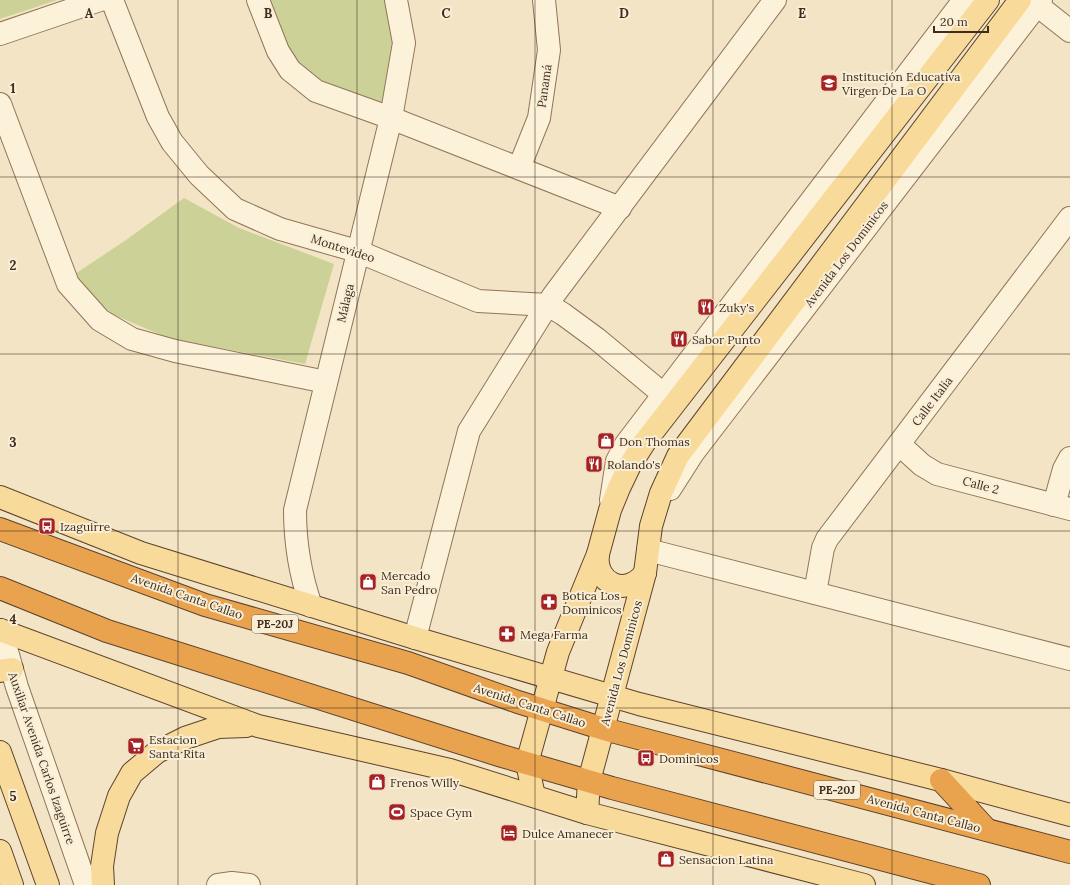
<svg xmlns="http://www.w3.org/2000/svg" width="1070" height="885" viewBox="0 0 1070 885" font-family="Lora,serif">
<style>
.green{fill:#ccd297}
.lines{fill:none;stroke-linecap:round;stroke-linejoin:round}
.minor-casing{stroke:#907559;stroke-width:24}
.major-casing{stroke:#5d432d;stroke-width:24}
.highway-casing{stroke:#5d432d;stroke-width:24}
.minor{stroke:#fcf1d9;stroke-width:22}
.major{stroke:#f8da9a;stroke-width:22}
.highway{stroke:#e9a34f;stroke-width:22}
.grid{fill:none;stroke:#3e2d1e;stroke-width:1;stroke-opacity:0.55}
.labels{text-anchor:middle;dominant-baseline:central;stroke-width:4;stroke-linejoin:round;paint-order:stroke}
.shield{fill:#f9eed5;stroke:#766755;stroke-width:1}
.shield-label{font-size:11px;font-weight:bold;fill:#3e2d1e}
.poi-label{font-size:12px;fill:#3e2d1e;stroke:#f9eed5;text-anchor:start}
.street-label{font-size:12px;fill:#3e2d1e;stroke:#f9eed5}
.grid-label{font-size:13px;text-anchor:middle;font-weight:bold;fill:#3e2d1e;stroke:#f9eed5;stroke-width:4;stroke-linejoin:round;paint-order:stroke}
</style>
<rect width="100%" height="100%" fill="#f2e4c5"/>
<g class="green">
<polygon points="0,0 57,0 0,19"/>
<polygon points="265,0 391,0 397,43 386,106 320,88 294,67"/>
<polygon points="184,198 239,228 334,264 305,364 168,338 112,314 82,286 75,274 126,240"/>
</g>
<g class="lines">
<defs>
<g id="minor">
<polyline points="112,0 158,117 172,142 199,175 235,209 280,229 357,251 478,301 548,305 563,314 597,339 663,394"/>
<polyline points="258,0 278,51 290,70 316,91 391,118 620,208"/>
<polyline points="1037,5 1070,31"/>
<polyline points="0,34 100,0"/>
<polyline points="0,104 68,284 100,320 132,339 175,351 326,382"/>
<polyline points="519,168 539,118 549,50 544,0"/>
<polyline points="900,445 922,465 937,474 1070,509"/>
<polyline points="670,489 693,453 1041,0"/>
<polyline points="611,500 617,461 626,444 964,0"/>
<polyline points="1054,505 1064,469 1070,458"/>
<polyline points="648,550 1070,659"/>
<polyline points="815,593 823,548 827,539 1070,218"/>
<path d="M311,606c-11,-32 -16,-62 -16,-96l96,-392 13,-75 -8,-43"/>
<polyline points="1,630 17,687 86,885"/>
<polyline points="415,638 469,431 553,296 775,0"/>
<polyline points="218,885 232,883 249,885"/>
</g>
<g id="major">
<polyline points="0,497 141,553 415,638 639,704 941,780 1070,815"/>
<path d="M598,554c-4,30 29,44 47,19"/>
<polyline points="0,630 258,726 450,770 587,813 864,885"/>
<polyline points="0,671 12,669"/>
<polyline points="0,752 48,885"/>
<polyline points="534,796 527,763 558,652 598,554 610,510 619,488 630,465 644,443 988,0"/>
<polyline points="587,813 589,781 645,573 651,526 661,493 678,456 1020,0"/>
<polyline points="0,851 12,885"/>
<polyline points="103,885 102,866 107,833 119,796 132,773 157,752 185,738 218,727 246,726"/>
</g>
<g id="highway">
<polyline points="0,529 205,605 408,663 518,702 604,729 1070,852"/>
<polyline points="0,588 107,631 502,756 612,788 979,885"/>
<polyline points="941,780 987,830"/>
</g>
</defs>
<use href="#minor" class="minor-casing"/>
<use href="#major" class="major-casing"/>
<use href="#highway" class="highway-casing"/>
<use href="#minor" class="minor"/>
<use href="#major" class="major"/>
<use href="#highway" class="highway"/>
</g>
<path class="grid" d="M178,0v885M357,0v885M535,0v885M713,0v885M892,0v885M0,177h1070M0,354h1070M0,531h1070M0,708h1070"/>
<defs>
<symbol id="school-square" viewBox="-11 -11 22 22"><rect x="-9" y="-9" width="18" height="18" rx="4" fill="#a52225" stroke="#f9eed5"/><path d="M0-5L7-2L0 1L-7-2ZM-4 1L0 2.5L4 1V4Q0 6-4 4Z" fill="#fff"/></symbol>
<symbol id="restaurant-square" viewBox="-11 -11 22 22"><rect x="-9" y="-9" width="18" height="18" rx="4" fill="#a52225" stroke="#f9eed5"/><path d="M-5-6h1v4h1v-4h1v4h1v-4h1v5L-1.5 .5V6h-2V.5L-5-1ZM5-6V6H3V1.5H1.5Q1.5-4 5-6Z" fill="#fff"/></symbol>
<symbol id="shop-square" viewBox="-11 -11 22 22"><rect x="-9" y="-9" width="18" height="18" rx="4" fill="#a52225" stroke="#f9eed5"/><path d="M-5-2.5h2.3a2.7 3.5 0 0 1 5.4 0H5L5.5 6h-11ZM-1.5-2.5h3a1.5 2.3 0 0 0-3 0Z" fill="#fff"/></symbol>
<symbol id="bus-square" viewBox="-11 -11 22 22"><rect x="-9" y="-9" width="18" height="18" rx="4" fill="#a52225" stroke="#f9eed5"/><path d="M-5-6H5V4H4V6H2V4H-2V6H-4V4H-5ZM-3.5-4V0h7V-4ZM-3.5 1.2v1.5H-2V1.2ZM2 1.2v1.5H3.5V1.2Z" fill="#fff"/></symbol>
<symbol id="pharmacy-square" viewBox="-11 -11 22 22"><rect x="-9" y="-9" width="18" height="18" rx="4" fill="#a52225" stroke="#f9eed5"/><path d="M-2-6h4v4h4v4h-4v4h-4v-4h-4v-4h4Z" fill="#fff"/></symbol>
<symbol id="supermarket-square" viewBox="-11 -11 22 22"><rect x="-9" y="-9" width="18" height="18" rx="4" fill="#a52225" stroke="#f9eed5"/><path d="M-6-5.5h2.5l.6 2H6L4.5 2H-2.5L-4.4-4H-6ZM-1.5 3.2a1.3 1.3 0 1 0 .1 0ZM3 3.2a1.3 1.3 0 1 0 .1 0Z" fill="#fff"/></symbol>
<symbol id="stadium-square" viewBox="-11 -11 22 22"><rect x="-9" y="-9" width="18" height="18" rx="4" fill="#a52225" stroke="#f9eed5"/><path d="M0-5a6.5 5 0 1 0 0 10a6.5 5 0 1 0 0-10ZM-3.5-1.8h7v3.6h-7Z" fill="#fff"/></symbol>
<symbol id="hotel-square" viewBox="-11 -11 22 22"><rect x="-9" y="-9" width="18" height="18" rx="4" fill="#a52225" stroke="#f9eed5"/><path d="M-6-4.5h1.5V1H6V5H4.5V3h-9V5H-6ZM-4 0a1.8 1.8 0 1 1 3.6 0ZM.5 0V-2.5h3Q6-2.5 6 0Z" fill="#fff"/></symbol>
</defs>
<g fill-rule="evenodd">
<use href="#school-square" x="819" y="73" width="20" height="20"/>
<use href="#restaurant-square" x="696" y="297" width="20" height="20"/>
<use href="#restaurant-square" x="669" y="329" width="20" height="20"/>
<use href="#shop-square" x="596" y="431" width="20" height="20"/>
<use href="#restaurant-square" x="584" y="454" width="20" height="20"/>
<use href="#bus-square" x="37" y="516" width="20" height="20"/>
<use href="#shop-square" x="358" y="572" width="20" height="20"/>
<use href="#pharmacy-square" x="539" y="592" width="20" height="20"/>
<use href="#pharmacy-square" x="497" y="624" width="20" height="20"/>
<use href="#supermarket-square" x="126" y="736" width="20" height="20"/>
<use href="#bus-square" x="636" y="748" width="20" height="20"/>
<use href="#shop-square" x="367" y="772" width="20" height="20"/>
<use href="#stadium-square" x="387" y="802" width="20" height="20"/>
<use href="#hotel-square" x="499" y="823" width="20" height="20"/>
<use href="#shop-square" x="656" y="849" width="20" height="20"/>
</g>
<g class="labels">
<g class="shield">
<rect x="252" y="615" width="46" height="18" rx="3"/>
<rect x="814" y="781" width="46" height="18" rx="3"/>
</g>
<g class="shield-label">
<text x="275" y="624">PE-20J</text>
<text x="837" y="790">PE-20J</text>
</g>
<g class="poi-label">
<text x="842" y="76">Institución Educativa<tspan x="842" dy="14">Virgen De La O</tspan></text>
<text x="719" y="307">Zuky's</text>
<text x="692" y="339">Sabor Punto</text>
<text x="619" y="441">Don Thomas</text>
<text x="607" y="464">Rolando's</text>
<text x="60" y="526">Izaguirre</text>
<text x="381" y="575">Mercado<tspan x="381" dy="14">San Pedro</tspan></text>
<text x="562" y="595">Botica Los<tspan x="562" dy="14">Dominicos</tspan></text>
<text x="520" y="634">Mega Farma</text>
<text x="149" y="739">Estacion<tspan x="149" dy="14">Santa Rita</tspan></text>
<text x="659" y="758">Dominicos</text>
<text x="390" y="782">Frenos Willy</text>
<text x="410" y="812">Space Gym</text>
<text x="522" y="833">Dulce Amanecer</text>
<text x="679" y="859">Sensacion Latina</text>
</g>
<g class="street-label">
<text transform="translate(544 86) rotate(-82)">Panamá</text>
<text transform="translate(343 248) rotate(18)">Montevideo</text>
<text transform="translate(846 254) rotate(-53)">Avenida Los Dominicos</text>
<text transform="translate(345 303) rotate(-77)">Málaga</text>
<text transform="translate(932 401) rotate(-53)">Calle Italia</text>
<text transform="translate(981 485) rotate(15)">Calle 2</text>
<text transform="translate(187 596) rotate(19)">Avenida Canta Callao</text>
<text transform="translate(621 663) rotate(-75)">Avenida Los Dominicos</text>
<text transform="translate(530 705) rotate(18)">Avenida Canta Callao</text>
<text transform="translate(42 758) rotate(71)">Auxiliar Avenida Carlos Izaguirre</text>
<text transform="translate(924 813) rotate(15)">Avenida Canta Callao</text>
</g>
</g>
<g class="grid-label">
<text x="89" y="18">A</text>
<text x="268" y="18">B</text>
<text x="446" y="18">C</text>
<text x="624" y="18">D</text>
<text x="802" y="18">E</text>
<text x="13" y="93">1</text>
<text x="13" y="270">2</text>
<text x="13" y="447">3</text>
<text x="13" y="624">4</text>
<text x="13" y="801">5</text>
</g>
<path d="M934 26v6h54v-6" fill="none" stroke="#3e2d1e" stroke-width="2"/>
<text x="940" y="26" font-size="12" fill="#3e2d1e" stroke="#f9eed5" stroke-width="3" paint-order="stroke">20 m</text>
</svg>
